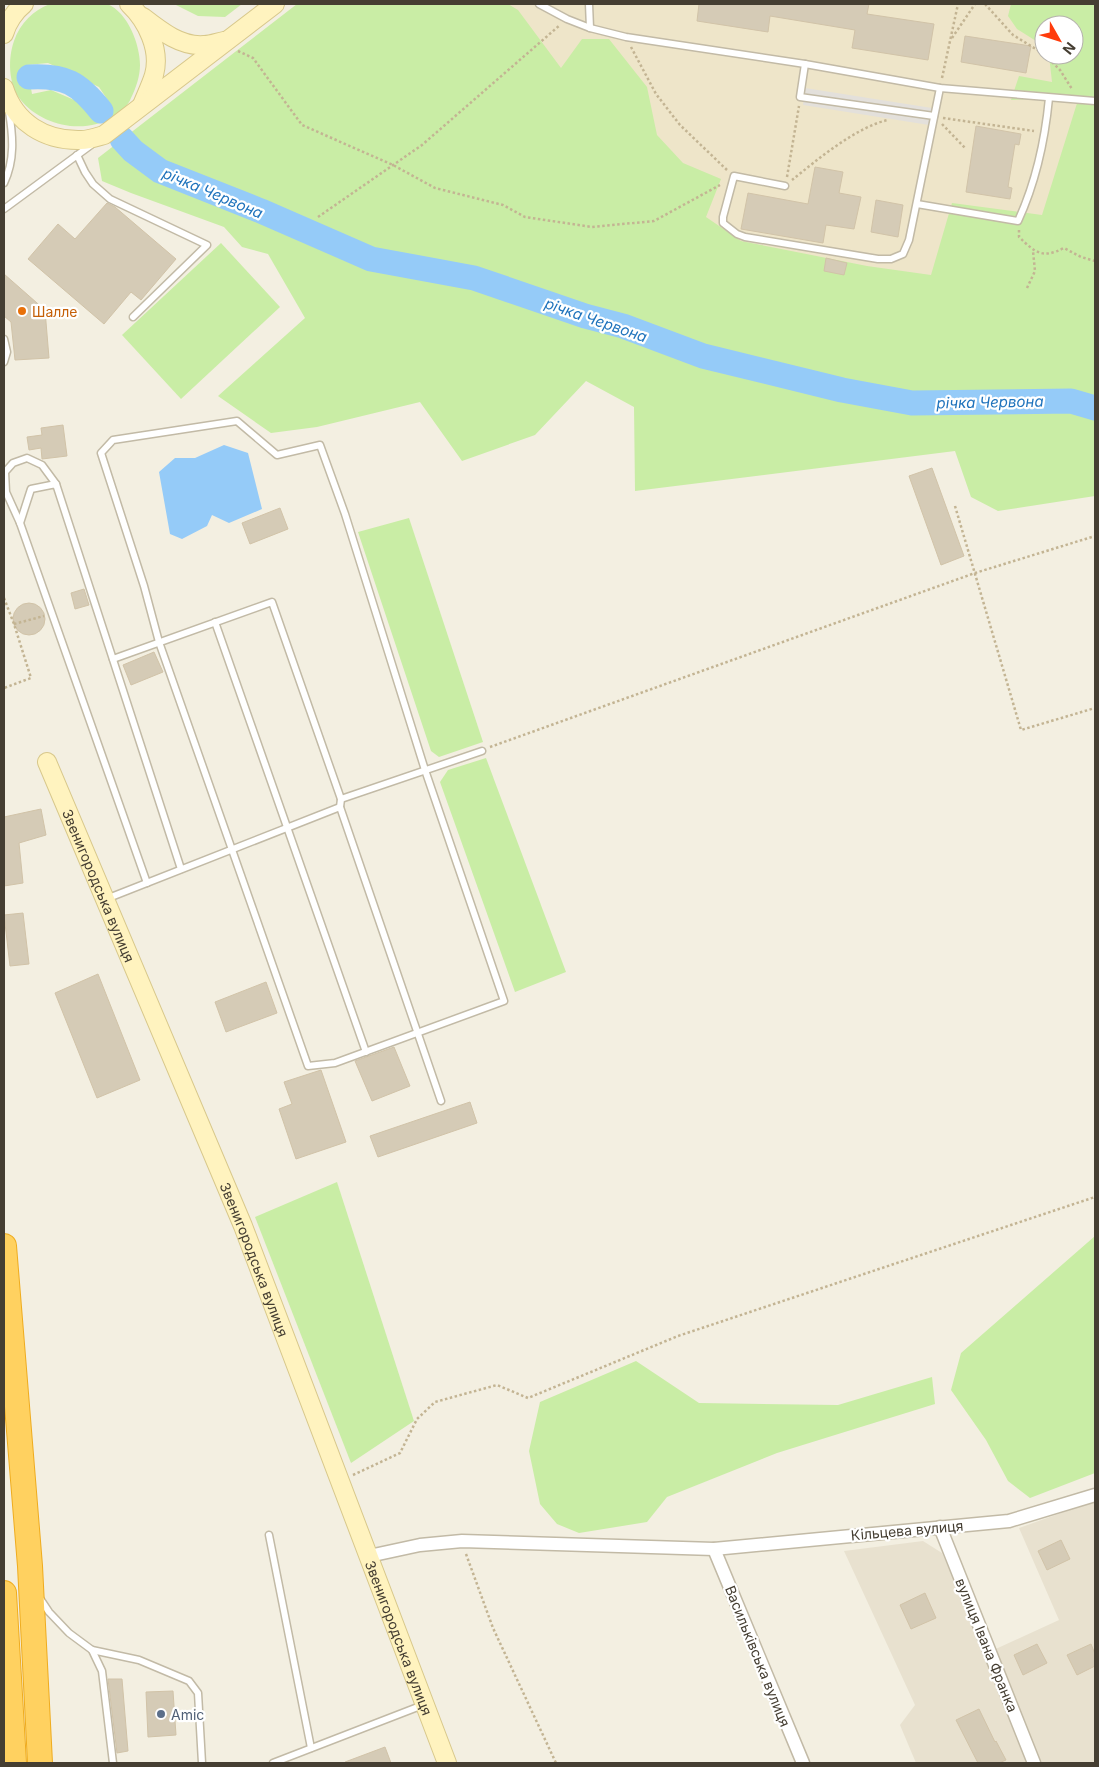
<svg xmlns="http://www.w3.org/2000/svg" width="1099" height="1767" viewBox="0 0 1099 1767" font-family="Inter,sans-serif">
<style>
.residential{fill:#e8e1cf}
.education{fill:#eee5c9;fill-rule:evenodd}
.green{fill:#c9eda5;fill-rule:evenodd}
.parking{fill:#e3e0db}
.water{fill:#95cbf8}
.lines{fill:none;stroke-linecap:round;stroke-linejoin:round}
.river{stroke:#95cbf8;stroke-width:25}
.building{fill:#d5cbb6;stroke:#d1c3a8}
.lane-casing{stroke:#c2baa6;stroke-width:9}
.street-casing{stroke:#c2baa6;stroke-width:15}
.secondary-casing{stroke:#d8c88b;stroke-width:20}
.highway-casing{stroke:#efac1f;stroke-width:26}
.path{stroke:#c3b493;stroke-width:2.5;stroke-dasharray:2.5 2.5;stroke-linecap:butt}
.lane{stroke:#fff;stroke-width:6}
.street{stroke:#fff;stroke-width:12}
.secondary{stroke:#fff3bf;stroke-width:18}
.highway{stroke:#ffd160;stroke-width:24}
.food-dot{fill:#e8710a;stroke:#fff;stroke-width:2}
.service-dot{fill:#5c6f8a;stroke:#fff;stroke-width:2}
.labels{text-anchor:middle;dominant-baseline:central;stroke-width:4.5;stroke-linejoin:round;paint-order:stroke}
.food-label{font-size:14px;fill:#c56008;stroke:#fff;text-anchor:start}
.street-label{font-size:14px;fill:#453e32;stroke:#fff}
.service-label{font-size:14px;fill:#4e5e75;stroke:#fff;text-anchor:start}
.water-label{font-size:15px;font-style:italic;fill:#1f73bc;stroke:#fff}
</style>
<rect width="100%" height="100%" fill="#f3efe1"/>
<polygon class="residential" points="1095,1501 1095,1763 916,1763 900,1725 915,1705 844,1551 923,1541 942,1553 987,1653 1059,1620 1019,1528"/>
<path class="education" d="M434,4h661v402l-360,-79zM1044,25h30v30h-30z"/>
<g class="green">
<path d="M50,4c12,0 48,-3 57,0 21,8 33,41 33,61 0,11 -4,23 -9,33 -3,8 -11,14 -18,19 -29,18 -72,9 -93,-18 -12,-16 -12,-41 -6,-58 6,-18 20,-31 36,-37zM48,63l51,24 12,18 -13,12 -12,-12 -35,-15 -19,4 -5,-29z"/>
<polygon points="174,4 242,4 225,17 198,16"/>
<polygon points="297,4 508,4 518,10 561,68 582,39 609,39 647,87 657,135 683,163 721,179 706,217 741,241 867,266 931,275 952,203 1042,215 1078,100 1049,98 1011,100 1019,76 1052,82 1049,55 1074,55 1074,25 1044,25 1044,46 1017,29 1008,16 1011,4 1095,4 1095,496 998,511 971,497 955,451 635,491 634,407 586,381 535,435 462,461 420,402 317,427 271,433 218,396 305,318 268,254 242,247 224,227 131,193 102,181 98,158"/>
<polygon points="221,243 280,307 181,399 122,335"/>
<polygon points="409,518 483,742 439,757 431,751 358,532"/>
<polygon points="486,758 566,972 515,992 440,782 448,770"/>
<polygon points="337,1182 414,1421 351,1463 255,1217"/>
<polygon points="1095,1236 1095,1473 1030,1498 1008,1481 986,1440 951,1390 961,1353"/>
<polygon points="636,1361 699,1403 838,1405 932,1377 935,1404 777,1453 667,1497 647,1522 579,1533 557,1524 540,1504 529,1451 540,1402"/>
</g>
<polygon class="parking" points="805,88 932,108 929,125 803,105"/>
<polygon class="water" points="224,445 248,453 262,509 229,523 212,515 207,526 182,539 170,534 159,472 175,458 195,458"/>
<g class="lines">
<g class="river">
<path d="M29,77c36,-2 50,6 72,34"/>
<polyline points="122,139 133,151 160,171 261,211 371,259 474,278 585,316 623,326 703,356 842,390 912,403 1071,401 1095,408"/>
</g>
</g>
<g class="building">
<polygon points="699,4 869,4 867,14 934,24 928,60 852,48 855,30 770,16 768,32 697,21"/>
<polygon points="965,36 1031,46 1026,73 961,62"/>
<polygon points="976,126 1021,134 1019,145 1015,144 1008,187 1012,188 1010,199 966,192"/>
<polygon points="815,167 843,172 839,193 861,197 854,229 826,225 823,243 741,229 748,193 808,204"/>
<polygon points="876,200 903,205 898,237 871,232"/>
<polygon points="107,203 115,207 176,259 141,300 131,292 104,324 28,259 58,224 75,239"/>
<polygon points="826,258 847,263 844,275 824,271"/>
<polygon points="4,274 45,310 49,358 15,360 11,322 4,316"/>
<polygon points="63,425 67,456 42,459 41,448 29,450 27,437 42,435 41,428"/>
<polygon points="932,468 964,556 941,565 909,476"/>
<polygon points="280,508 288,529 250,544 242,523"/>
<polygon points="84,589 89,605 75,609 71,593"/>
<circle cx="29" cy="619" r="16"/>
<polygon points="154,652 163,672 131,685 123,665"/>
<polygon points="41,809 46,835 19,843 23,883 4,886 4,817"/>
<polygon points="23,913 29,964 10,966 4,915"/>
<polygon points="98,974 140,1080 97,1098 55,993"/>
<polygon points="266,982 277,1013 226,1032 215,1002"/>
<polygon points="394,1047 410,1086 372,1101 355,1061"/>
<polygon points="321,1070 346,1142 296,1159 279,1109 292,1104 284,1082"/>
<polygon points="470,1102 477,1123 378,1157 370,1136"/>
<polygon points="1061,1540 1070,1559 1047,1570 1038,1551"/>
<polygon points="925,1593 936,1618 911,1629 900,1605"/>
<polygon points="1037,1644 1047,1663 1023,1675 1014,1655"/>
<polygon points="1091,1644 1095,1654 1095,1666 1077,1675 1067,1655"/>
<polygon points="108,1679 122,1679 128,1751 117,1753"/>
<polygon points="173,1691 176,1735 148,1737 146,1692"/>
<polygon points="979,1709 995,1742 996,1741 1006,1760 999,1763 978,1763 956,1720"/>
<polygon points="385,1747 391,1763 345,1763 345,1762"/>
</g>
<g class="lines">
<defs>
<g id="lane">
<polyline points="539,4 567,19 590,28 626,37 805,64 940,88 1095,101"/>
<polyline points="589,4 590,28"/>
<polyline points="805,64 800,97 934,116"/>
<polyline points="77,155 85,172 93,184 110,199 207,245 133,317"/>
<path d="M4,183c11,-23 9,-47 5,-71"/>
<polyline points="785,186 734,176 723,217 723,223 737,234 745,237 878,259 891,259 903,254 909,240 940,88"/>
<path d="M917,204l101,17c18,-39 27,-81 31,-123"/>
<polyline points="4,209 91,145"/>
<polyline points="4,339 7,352 4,362"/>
<polygon points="237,421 277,455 320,445 345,514 425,770 504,1001 335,1063 308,1066 159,642 144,586 101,453 113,440"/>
<polyline points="20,523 6,492 5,472 13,463 27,458 42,465 56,484"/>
<polyline points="215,622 366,1052"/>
<polyline points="113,659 272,602 341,799 340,807 441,1101"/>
<polyline points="341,799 482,751"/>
<polyline points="147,883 20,523 31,489 56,484 181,869"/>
<polyline points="106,899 340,807"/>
<polyline points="269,1535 311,1748"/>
<polyline points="39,1597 49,1612 69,1633 92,1650 102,1671 113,1763"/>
<polyline points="92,1650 139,1660 189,1681 198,1693 202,1763"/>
<polyline points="273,1763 423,1705"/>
</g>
<g id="street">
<polyline points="940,1527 1034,1763"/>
<polyline points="714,1549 803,1763"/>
<polyline points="369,1556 420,1545 462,1541 714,1549 1009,1521 1095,1495"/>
</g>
<g id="secondary">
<path d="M129,4c18,17 32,46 25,71 -3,10 -8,20 -12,30"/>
<path d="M143,17c18,14 38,30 61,28 7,0 14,-3 20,-4"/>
<path d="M4,34c3,-11 11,-23 20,-30"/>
<path d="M4,88c11,35 41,53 77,52 8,0 16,-3 23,-5l171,-131"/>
<path id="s1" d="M47,762l196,464 204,537"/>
</g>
<g id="highway">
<polyline points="4,1246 30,1566 40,1763"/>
<polyline points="4,1593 14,1763"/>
</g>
</defs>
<use href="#lane" class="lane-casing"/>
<use href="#street" class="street-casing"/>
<use href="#secondary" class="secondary-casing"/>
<use href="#highway" class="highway-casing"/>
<g class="path">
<polyline points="985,4 1013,35 1044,54"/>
<polyline points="952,38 975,4"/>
<polyline points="631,47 656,94 680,125 727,170"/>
<polyline points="238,51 253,58 302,125 393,165 435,188 503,205 525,217 592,227 654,221 720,185"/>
<polyline points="1045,55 1060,70 1072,89"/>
<polyline points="942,78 958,4"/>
<polyline points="943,118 1034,131"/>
<polyline points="942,124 966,149"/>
<polyline points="787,177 799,106"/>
<path d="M792,180c25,-20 64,-53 96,-60"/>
<polyline points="318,217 422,145 560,25"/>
<path d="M1019,230v7c17,16 23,22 45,11l17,9 14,4"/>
<polyline points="1027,288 1035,271 1033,251"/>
<polyline points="955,506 1021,730 1095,708"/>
<polyline points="4,598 14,624 31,678 4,688"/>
<polyline points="14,624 44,616"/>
<polyline points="490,747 975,573 1095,536"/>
<polyline points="353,1475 400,1453 417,1419 435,1402 497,1385 528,1398 678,1336 1095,1197"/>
<polyline points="466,1554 493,1628 556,1763"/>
</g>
<use href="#lane" class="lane"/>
<use href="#street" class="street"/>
<use href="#secondary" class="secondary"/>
<use href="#highway" class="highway"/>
</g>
<circle class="food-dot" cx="22" cy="311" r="5"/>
<circle class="service-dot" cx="161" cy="1714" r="5"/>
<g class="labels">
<g class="food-label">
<text x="32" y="311">Шалле</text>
</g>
<g class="street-label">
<text stroke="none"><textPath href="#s1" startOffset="134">Звенигородська вулиця</textPath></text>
<text stroke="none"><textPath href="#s1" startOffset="539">Звенигородська вулиця</textPath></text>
<text transform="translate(907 1530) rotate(-5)">Кільцева вулиця</text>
<text stroke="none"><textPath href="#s1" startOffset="944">Звенигородська вулиця</textPath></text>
<text transform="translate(987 1645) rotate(68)">вулиця Івана Франка</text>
<text transform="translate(758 1656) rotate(68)">Васильківська вулиця</text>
</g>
<g class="service-label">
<text x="171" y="1714">Amic</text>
</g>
<g class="water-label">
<text transform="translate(213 193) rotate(23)">річка Червона</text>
<text transform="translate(596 320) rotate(19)">річка Червона</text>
<text transform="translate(990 402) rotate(-1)">річка Червона</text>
</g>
</g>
<rect width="1099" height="1767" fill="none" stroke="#453e32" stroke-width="10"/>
<g transform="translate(1059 40) rotate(129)"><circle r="24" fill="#ffffff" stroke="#b5b2ad"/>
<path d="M0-4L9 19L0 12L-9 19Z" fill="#ff3c0c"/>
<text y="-8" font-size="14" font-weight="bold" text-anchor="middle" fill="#453e32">N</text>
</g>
</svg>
